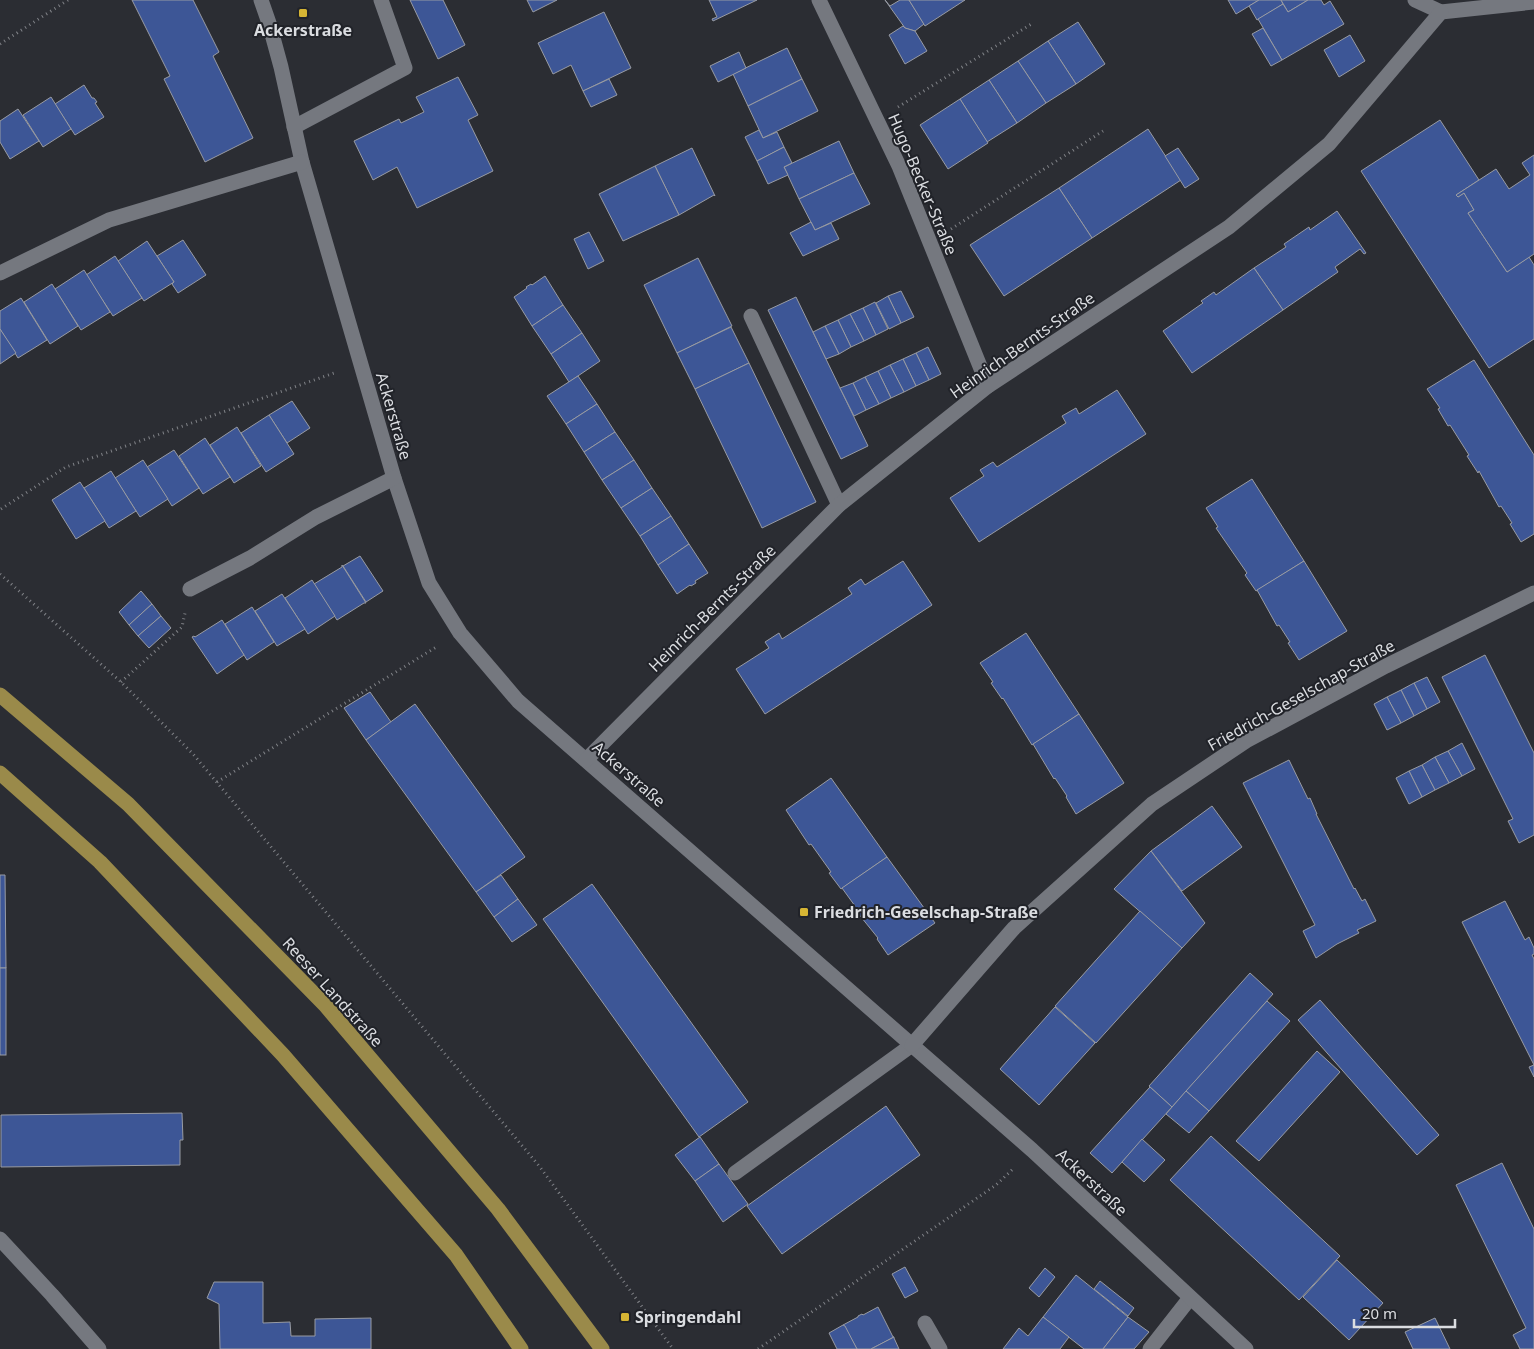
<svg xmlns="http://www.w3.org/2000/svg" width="1534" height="1349" viewBox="0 0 1534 1349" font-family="'Noto Sans',sans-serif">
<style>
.building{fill:#3d5696;stroke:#989ba3}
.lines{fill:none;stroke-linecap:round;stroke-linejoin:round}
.path{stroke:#818388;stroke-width:3;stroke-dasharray:1 4;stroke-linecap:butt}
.lane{stroke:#75787f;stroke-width:15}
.street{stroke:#75787f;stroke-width:15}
.primary{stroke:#9a8a4a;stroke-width:15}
.poi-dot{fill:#d6b534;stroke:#212329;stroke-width:2}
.labels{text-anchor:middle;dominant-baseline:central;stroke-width:4;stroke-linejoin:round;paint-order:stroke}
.poi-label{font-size:16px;font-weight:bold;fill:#dbdde1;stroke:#212329;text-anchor:start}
.street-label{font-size:16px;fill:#dbdde1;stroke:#212329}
</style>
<rect width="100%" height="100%" fill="#2b2d33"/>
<g class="building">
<polygon points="132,0 193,0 219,52 213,56 253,138 205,162 164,79 170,76"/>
<polygon points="410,0 443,0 465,45 438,59"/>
<polygon points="527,0 557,0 533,12"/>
<polygon points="709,0 757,0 713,21 712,19 717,17"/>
<polygon points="885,0 890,6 900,0 909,0 924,24 915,31 905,28"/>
<polygon points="909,0 965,0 925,26"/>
<polygon points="1228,0 1259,0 1236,14"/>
<polygon points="1259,0 1281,0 1283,4 1257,20 1249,6"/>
<polygon points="1281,0 1308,0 1288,12"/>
<polygon points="1308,0 1321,0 1324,5 1330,1 1344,24 1282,60 1258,19 1283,4 1288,12"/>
<polygon points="604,12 631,68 583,91 571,65 553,74 538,43"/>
<polygon points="1078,22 1105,64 1076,84 1048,41"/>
<polygon points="903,26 905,28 915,31 927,51 905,64 889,35"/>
<polygon points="1263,28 1282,60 1271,66 1252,34"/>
<polygon points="1350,35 1365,61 1339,77 1324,50"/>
<polygon points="1048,41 1076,84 1046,103 1018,61"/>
<polygon points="787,48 802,79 748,106 733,74"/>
<polygon points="739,52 746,68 718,82 710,66"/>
<polygon points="1018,61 1046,103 1017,123 989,80"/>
<polygon points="458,77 478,115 468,120 493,171 417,208 397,167 373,180 354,141 399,119 401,123 424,112 416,97"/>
<polygon points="609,79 617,95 591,107 583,91"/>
<polygon points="802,79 818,111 763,138 748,106"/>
<polygon points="989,80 1017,123 987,142 960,99"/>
<polygon points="84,85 92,98 94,98 97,102 95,103 104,117 75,135 55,104"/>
<polygon points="51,97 71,129 43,147 23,115"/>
<polygon points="960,99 988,143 948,169 920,125"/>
<polygon points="18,109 39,141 10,159 0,142 0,121"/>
<polygon points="1440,120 1479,180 1456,195 1458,197 1464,193 1474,210 1468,213 1507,272 1529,257 1534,265 1534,339 1489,368 1361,171"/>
<polygon points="1148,129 1181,180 1092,238 1059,188"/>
<polygon points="759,130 763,138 777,132 784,147 757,161 745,137"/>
<polygon points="839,141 854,173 799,199 784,167"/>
<polygon points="784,147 792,163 784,167 788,175 768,184 757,161"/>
<polygon points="692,148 715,196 714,195 679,215 655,166"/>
<polygon points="1178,148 1199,179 1185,188 1165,156"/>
<polygon points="1534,155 1534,254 1507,272 1468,213 1474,210 1464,193 1458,197 1456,195 1496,169 1509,189 1530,175 1522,163"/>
<polygon points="655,166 679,215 623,241 599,194"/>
<polygon points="854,173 870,204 815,230 799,199"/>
<polygon points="1059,188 1092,238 1004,296 970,245"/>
<polygon points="1337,211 1366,253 1364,254 1360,249 1335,267 1338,272 1283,310 1254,268 1286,247 1284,244 1309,227 1310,230"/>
<polygon points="811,222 815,230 831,223 839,239 803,256 790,233"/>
<polygon points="589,232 604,261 588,269 574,239"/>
<polygon points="183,240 206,275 178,293 172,284 174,282 157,256"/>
<polygon points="147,241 174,282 144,301 118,261"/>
<polygon points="115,256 142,298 113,316 86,275"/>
<polygon points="698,258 732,326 677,353 644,285"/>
<polygon points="1254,268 1283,310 1192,373 1163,331 1203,303 1201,301 1214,292 1216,295"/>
<polygon points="84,270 110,312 81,330 55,289"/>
<polygon points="545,276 563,305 532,326 514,297 527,288 526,287 531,284 532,285"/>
<polygon points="52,284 78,326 50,344 24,302"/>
<polygon points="901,291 914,317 901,323 888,296"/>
<polygon points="888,296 901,323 889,329 876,303"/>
<polygon points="796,297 868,446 841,459 768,310"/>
<polygon points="21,298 47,340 18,358 0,329 0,311"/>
<polygon points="875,302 888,329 876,335 863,308"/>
<polygon points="563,305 582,333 551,354 532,326"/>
<polygon points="863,308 876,335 864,341 850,314"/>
<polygon points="850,314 864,341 851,347 838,320"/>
<polygon points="838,320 851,347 839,354 825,326"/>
<polygon points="825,326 839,354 826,359 813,332"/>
<polygon points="731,327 749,363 695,389 677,353"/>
<polygon points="0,329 16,353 0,364"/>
<polygon points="582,333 600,361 569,382 551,354"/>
<polygon points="928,347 941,374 929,380 916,353"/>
<polygon points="916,353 929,380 916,386 903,359"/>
<polygon points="903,359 916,386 904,392 890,365"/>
<polygon points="1474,360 1534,455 1534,534 1521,542 1510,524 1512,523 1501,506 1499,507 1479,471 1478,473 1467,456 1469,455 1450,425 1448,426 1438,409 1440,408 1427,389"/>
<polygon points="749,363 816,502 762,528 695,389"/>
<polygon points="890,365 904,392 891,398 878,371"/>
<polygon points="878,371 891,398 879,404 865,377"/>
<polygon points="578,376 597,404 566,424 547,396"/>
<polygon points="865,377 879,404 866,410 853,383"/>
<polygon points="853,383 866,410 854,416 840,388"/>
<polygon points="1117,390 1146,434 979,542 950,498 984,476 980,470 993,462 997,467 1066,423 1062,416 1076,408 1079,414"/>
<polygon points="292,401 310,428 287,443 269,415"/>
<polygon points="597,404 615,432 584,452 566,424"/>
<polygon points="269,415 294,454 266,472 241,433"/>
<polygon points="237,427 261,466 234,483 210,445"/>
<polygon points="615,432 634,460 602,480 584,452"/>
<polygon points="205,438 230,477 203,494 179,456"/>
<polygon points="174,450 199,488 172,506 147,467"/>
<polygon points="143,460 168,499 140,517 115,478"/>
<polygon points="634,460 652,488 621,508 602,480"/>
<polygon points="111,471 136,511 109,528 84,488"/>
<polygon points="1252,479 1304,561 1256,591 1245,575 1247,573 1216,528 1218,527 1206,508"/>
<polygon points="80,482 105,521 76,539 52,500"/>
<polygon points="652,488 671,516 640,536 621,508"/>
<polygon points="671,516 689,544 658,565 640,536"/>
<polygon points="689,544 708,573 695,581 696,583 691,586 690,585 677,594 658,565"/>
<polygon points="360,556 383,591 366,602 343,566"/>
<polygon points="903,561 932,605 765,714 736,669 769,648 765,642 779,633 782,639 852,594 848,588 861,579 865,585"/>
<polygon points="1304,561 1347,631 1299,660 1288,643 1290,642 1279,625 1277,626 1257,590"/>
<polygon points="342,565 366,603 364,603 337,620 314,584 342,567"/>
<polygon points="312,580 335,616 308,634 285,598"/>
<polygon points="141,591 152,604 129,625 119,612"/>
<polygon points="282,594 305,629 277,646 255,611"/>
<polygon points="152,604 161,616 138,636 129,625"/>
<polygon points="252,607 274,642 247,660 225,624"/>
<polygon points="161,616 171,628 149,648 138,636"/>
<polygon points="222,620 244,655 217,674 192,637 194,636 195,637"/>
<polygon points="1026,633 1079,714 1032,745 1003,698 1002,699 991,683 993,682 980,663"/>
<polygon points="1485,655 1534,753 1534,835 1519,843 1508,821 1513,819 1442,677"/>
<polygon points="1427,677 1440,702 1427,709 1414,683"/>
<polygon points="1414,683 1427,709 1414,716 1401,690"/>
<polygon points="1401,690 1414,716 1401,723 1387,697"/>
<polygon points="370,692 391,722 366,740 344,708"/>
<polygon points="1387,697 1401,723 1387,730 1374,704"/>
<polygon points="415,704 525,857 476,892 366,740"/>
<polygon points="1079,714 1124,783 1076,814 1066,797 1067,796 1055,778 1054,779 1033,744"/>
<polygon points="1462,743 1475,769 1462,776 1448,751"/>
<polygon points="1448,751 1462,776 1449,783 1435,757"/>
<polygon points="1435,757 1449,783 1435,790 1422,765"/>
<polygon points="1289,760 1308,799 1310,798 1317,814 1316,814 1354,889 1355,888 1362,901 1365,899 1376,921 1357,930 1359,933 1337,944 1316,958 1303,931 1315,925 1243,783"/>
<polygon points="1422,765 1435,790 1422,797 1409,771"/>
<polygon points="1409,771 1422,797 1409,804 1396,778"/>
<polygon points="831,778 887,857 841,889 829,873 831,872 811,844 809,845 786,810"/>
<polygon points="1212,806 1242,847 1182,891 1151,851"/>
<polygon points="1151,851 1205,923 1182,948 1114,889"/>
<polygon points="887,857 935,923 888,955 877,939 878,938 853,907 855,906 842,888"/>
<polygon points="0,875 5,875 6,968 0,968"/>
<polygon points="501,875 518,899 494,917 476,892"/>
<polygon points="592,884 748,1102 699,1137 543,919"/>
<polygon points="518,899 537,925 512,942 494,917"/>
<polygon points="1505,901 1525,940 1529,937 1534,948 1534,954 1532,955 1534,959 1534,1077 1529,1067 1534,1065 1462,922"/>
<polygon points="1140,911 1182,948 1096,1043 1055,1006"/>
<rect x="0" y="968" width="6" height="87"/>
<polygon points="1250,973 1273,994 1172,1107 1149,1086"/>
<polygon points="1320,1000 1439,1135 1417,1155 1298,1020"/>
<polygon points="1267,1001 1290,1021 1209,1111 1186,1091"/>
<polygon points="1055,1007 1095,1043 1039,1105 1000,1069"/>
<polygon points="1317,1051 1340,1072 1259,1161 1236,1141"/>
<polygon points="1150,1087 1172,1107 1112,1173 1090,1153"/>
<polygon points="1186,1091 1209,1111 1189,1133 1166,1114"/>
<polygon points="886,1106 920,1155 782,1254 747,1206"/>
<polygon points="182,1113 183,1140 180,1140 180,1165 1,1167 1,1115"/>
<polygon points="1211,1136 1340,1256 1299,1300 1170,1180"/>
<polygon points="700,1137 719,1164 695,1181 675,1155"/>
<polygon points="1142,1139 1165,1160 1144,1182 1122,1162"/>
<polygon points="1502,1163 1534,1229 1534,1349 1520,1349 1513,1335 1526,1328 1456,1185"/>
<polygon points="719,1164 748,1204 723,1222 695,1181"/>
<polygon points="1337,1260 1383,1303 1349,1340 1303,1297"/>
<polygon points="905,1267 918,1291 905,1298 892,1274"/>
<polygon points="1045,1268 1055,1277 1039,1297 1029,1288"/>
<polygon points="1076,1275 1128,1317 1103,1349 1084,1349 1043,1317"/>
<polygon points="1100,1281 1134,1308 1128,1316 1094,1289"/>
<polygon points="214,1282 263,1282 263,1323 290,1322 291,1336 315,1336 315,1319 371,1318 371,1349 220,1349 219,1304 207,1298"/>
<polygon points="878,1307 893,1337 894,1337 871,1349 857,1349 843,1325 858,1317 858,1316 862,1314 863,1315"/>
<polygon points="1043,1317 1069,1337 1060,1349 1003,1349 1019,1328 1028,1336"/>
<polygon points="1128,1317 1149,1332 1134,1349 1103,1349"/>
<polygon points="1435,1318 1450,1349 1413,1349 1405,1332"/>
<polygon points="843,1325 845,1326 857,1349 837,1349 829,1333"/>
<polygon points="894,1337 894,1338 899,1349 871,1349"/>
</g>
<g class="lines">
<g class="path">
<polyline points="0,44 68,0"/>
<polyline points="898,107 1033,23"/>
<polyline points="951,229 1103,131"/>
<polyline points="1,509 66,467 337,372"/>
<polyline points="0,574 121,682 193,754 540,1167 673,1349"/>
<polyline points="121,682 182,627 185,613"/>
<polyline points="217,782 438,646"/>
<polyline points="758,1349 996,1185 1014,1168"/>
</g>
<g class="lane">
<polyline points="294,127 405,68 381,0"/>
<polyline points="735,1173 912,1045"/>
<polyline points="925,1323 940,1349"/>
<polyline points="1150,1349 1190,1298"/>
</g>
<g class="street">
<polyline points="261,0 269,23 281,67 302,162 394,478 429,583 460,633 518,701 1032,1150 1246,1349"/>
<polyline points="819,0 899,166 988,386"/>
<polyline points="1415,0 1441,12 1534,2"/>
<polyline points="0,273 109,220 302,162"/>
<polyline points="751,316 839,505"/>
<polyline points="190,589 250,558 316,517 394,478"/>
<polyline points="586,760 839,505 988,386 1229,227 1329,144 1441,12"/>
<polyline points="912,1045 1014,928 1152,804 1246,741 1386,666 1534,593"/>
<polyline points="0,1239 52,1295 99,1349"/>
</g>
<g class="primary">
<polyline points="0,695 128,804 325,1005 498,1209 602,1349"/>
<polyline points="0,773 100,862 283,1055 456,1255 521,1349"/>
</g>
</g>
<g class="poi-dot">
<rect x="298" y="8" width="10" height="10" rx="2.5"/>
<rect x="799" y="907" width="10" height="10" rx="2.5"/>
<rect x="620" y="1312" width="10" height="10" rx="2.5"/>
</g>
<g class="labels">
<g class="poi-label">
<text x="303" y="30" text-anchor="middle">Ackerstraße</text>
<text x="814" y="912">Friedrich-Geselschap-Straße</text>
<text x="635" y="1317">Springendahl</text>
</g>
<g class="street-label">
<text transform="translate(923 184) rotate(67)">Hugo-Becker-Straße</text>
<text transform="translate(1022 345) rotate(-35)">Heinrich-Bernts-Straße</text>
<text transform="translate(394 416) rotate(74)">Ackerstraße</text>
<text transform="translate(712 608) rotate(-45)">Heinrich-Bernts-Straße</text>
<text transform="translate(1301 695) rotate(-29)">Friedrich-Geselschap-Straße</text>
<text transform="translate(629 774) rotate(41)">Ackerstraße</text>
<text transform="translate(333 992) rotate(48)">Reeser Landstraße</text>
<text transform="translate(1092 1182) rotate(43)">Ackerstraße</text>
</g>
</g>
<path d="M1354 1319v8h101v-8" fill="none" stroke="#dbdde1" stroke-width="2.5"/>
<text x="1362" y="1319" font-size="15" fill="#dbdde1" stroke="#212329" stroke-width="4" paint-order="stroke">20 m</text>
</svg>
